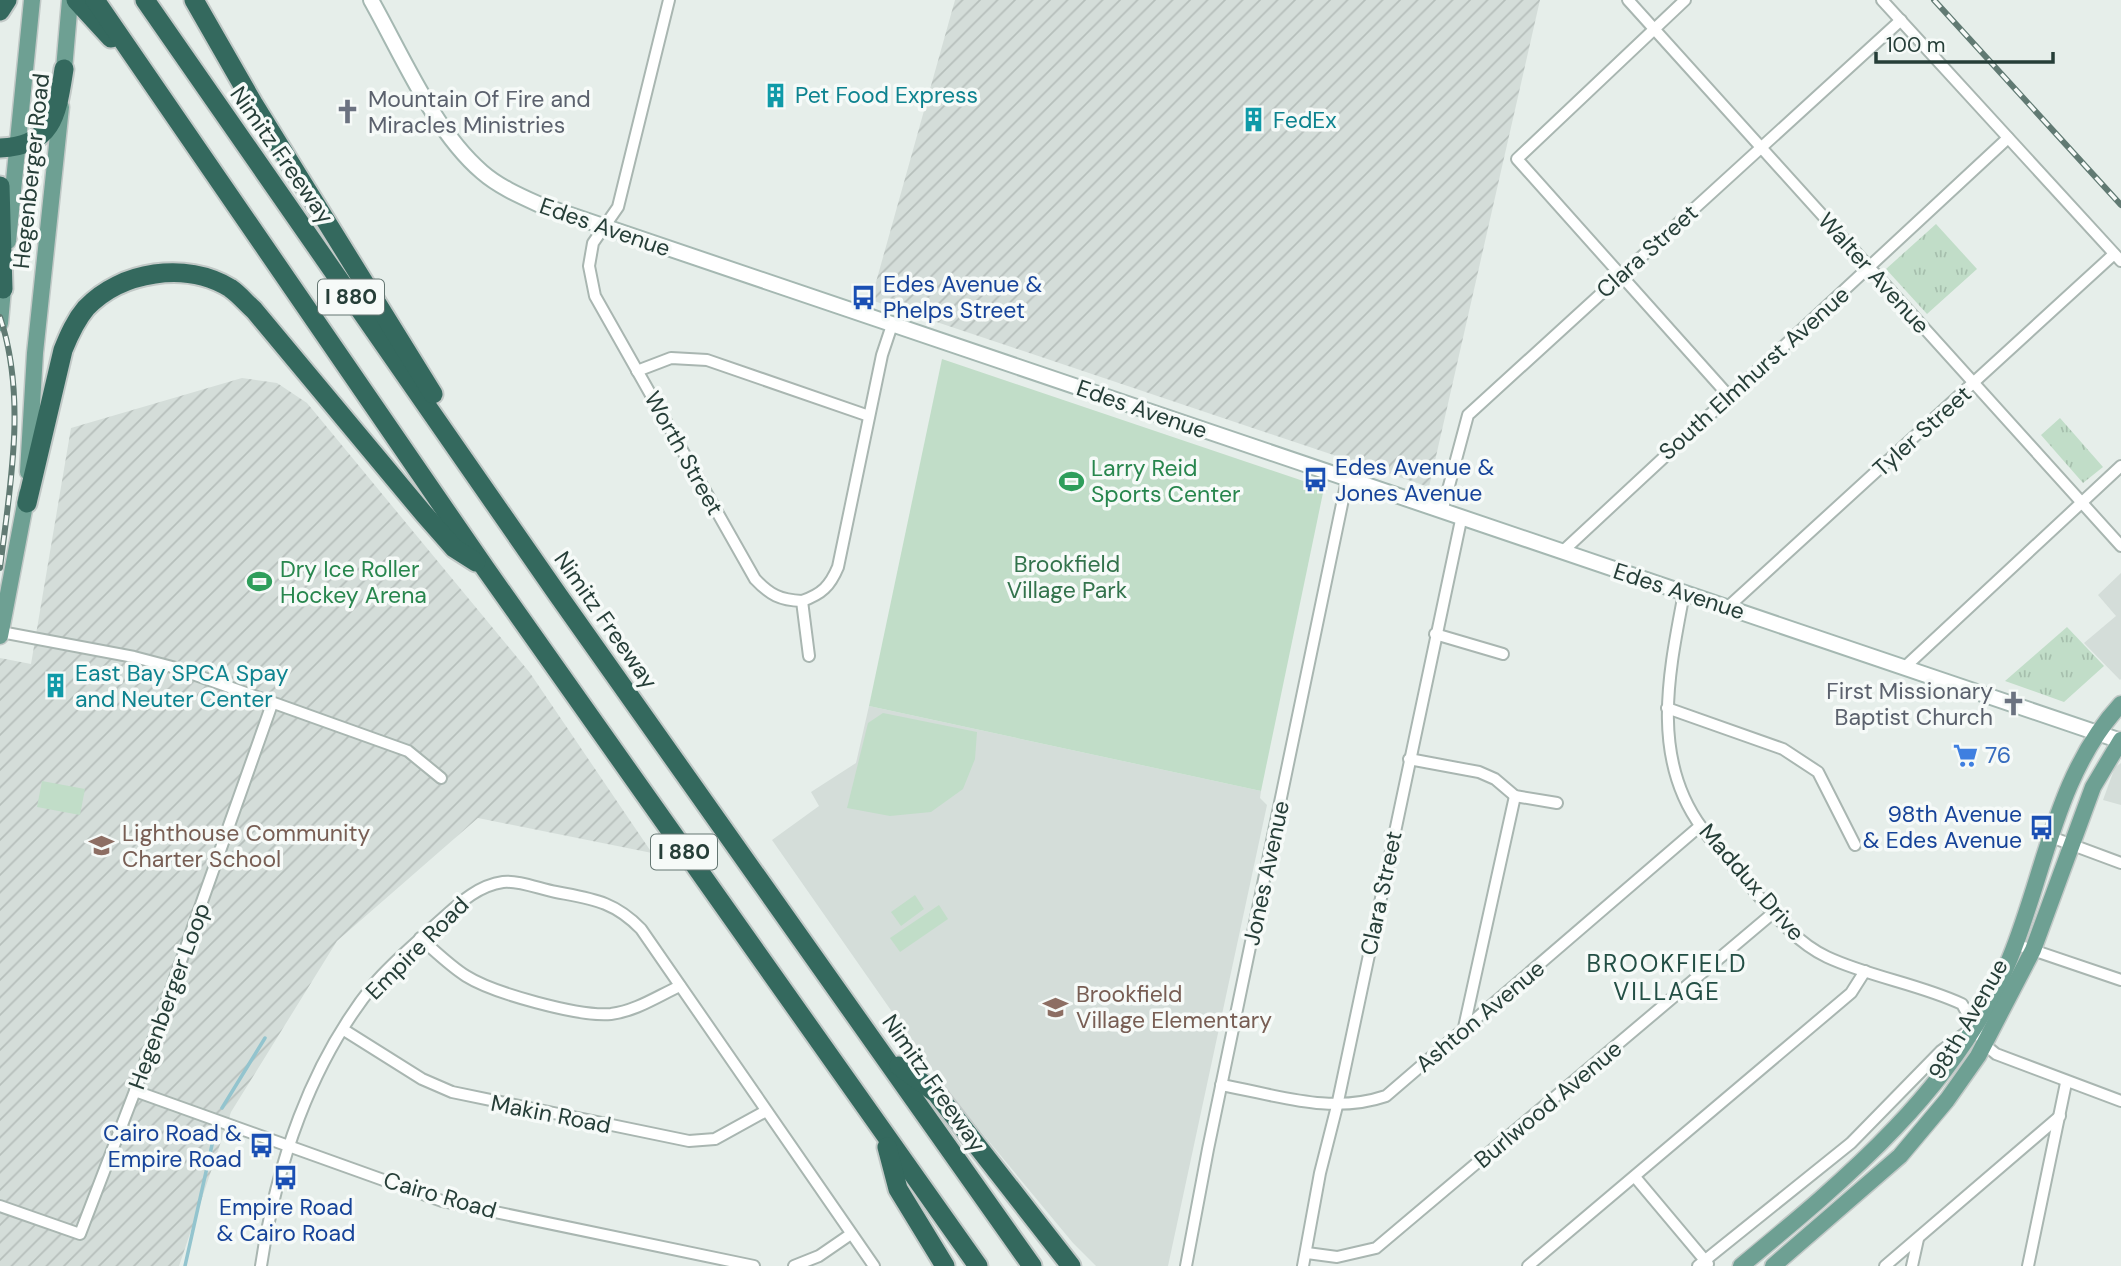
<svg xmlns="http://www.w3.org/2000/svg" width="2121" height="1266" viewBox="0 0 2121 1266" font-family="'DM Sans',sans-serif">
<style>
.built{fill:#d4ddd9}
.industrial{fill:url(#industrial-furrows)}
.grass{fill:url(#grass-tufts)}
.green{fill:#c1ddc8}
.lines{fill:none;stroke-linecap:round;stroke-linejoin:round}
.stream{stroke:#93c4ce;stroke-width:3.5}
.street-casing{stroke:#a9b6b1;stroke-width:14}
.secondary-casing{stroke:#a5b8b2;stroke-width:18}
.primary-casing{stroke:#c2c9c7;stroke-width:19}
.highway-casing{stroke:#c2c9c7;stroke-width:23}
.street{stroke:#fff;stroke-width:10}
.secondary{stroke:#fff;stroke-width:14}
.primary{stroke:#6ea093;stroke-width:16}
.highway{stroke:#34695e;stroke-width:19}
.rail-casing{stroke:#617a73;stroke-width:6}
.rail{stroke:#f6faf8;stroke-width:3.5;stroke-dasharray:10;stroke-linecap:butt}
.labels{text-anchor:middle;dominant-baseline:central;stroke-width:7;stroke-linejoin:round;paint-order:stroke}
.shield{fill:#f6faf8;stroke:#647672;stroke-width:2}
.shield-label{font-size:21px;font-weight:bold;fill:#263e38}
.culture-label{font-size:23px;fill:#0d838f;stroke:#f6faf8;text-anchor:start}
.worship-label{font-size:23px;fill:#5b616d;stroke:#f6faf8;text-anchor:start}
.street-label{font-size:23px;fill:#263e38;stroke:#f6faf8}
.transit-label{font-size:23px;fill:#164399;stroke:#f6faf8;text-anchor:start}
.leisure-label{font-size:23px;fill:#27864d;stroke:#f6faf8;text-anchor:start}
.park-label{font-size:23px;fill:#33734c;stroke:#f6faf8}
.shop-label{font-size:23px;fill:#366cbe;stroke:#f6faf8;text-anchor:start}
.education-label{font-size:23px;fill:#785e54;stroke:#f6faf8;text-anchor:start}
.neighbourhood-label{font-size:24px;letter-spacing:2px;fill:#234f45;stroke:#f6faf8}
</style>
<defs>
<pattern id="industrial-furrows" width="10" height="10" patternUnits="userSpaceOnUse" patternTransform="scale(1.75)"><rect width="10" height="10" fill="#d4ddd9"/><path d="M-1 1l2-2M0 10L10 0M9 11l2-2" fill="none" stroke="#b6bfbb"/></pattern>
<pattern id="grass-tufts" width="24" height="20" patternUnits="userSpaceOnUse" patternTransform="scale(1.75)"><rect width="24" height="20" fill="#c1ddc8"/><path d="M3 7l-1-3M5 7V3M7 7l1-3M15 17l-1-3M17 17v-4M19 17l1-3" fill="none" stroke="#a6bfad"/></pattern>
</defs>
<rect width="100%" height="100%" fill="#e6eeea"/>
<g class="built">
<polygon points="2121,573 2121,679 2120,680 2084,643 2116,616 2098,595"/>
<polygon points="869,706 1261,791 1260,798 1267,805 1168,1266 1096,1266 1073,1243 948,1092 772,840 819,806 811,792 856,763"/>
<polygon points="2121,763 2121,805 2103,800 2115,767"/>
</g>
<g class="industrial">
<polygon points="955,0 1540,0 1429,487 871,300"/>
<polygon points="242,378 277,383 307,403 530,673 652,853 478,818 337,941 231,1112 179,1266 0,1266 0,658 31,664 71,428"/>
</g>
<g class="grass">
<polygon points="1936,224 1977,269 1927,314 1886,269"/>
<polygon points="2060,418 2103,467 2083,483 2041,435"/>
<polygon points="2067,627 2104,666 2064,702 2005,681"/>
</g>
<g class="green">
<polygon points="942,359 1324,488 1261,791 869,706"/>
<polygon points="883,713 977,732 975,759 963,789 931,812 890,816 847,808 868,723"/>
<polygon points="42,781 85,789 80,815 37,807"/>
<polygon points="915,895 924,909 901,926 891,912"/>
<polygon points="939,905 948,919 900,952 890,938"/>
</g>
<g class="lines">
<g class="stream">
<polyline points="222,1108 265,1038"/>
<polyline points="185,1266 214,1136"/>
</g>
<defs>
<g id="street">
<path d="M669,0l-51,207 -25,36 -4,23 6,30 160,283c15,16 25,21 47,22l7,55"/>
<polyline points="1628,0 2121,546"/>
<polyline points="1685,0 1517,159 1728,395"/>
<polyline points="1882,0 2121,261"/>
<polyline points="637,371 671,358 707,360 869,416"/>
<polyline points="1442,512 1468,415 1901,20"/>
<polyline points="1562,552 2008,138"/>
<path d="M1684,593c-15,79 -34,165 18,235 14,19 30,36 44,53 24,28 47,60 81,76 43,20 92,27 135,47l23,41 11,9 125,47"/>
<path d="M802,601c20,-7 28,-15 36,-34l44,-212 10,-30"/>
<polyline points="1728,607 2114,254"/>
<polyline points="1,632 134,657 176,668 408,751 441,778"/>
<polyline points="1435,634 1503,654"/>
<polyline points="1906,666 2121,466"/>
<polyline points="1667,708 1783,749 1818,772 1855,845"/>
<polyline points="1409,759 1479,772 1495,779 1515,796 1557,803"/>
<polyline points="2051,837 2121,863"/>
<path d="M420,938c15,13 30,28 46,38 27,17 113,41 145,38 25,-3 47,-18 69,-28"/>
<polyline points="2015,944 2121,980"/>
<polyline points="344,1030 422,1079 452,1092 689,1141 715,1139 766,1111"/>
<polyline points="1463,1032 1515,796"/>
<path d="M1221,1085c57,10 109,30 165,11l314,-270"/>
<polyline points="135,1091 442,1201 754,1266"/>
<polyline points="1635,1177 1708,1264"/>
<polyline points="0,1206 80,1234 135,1091 272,704"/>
<polyline points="1307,1253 1337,1257 1376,1248 1773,913"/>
<path d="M261,1266c15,-100 49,-203 114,-283 17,-20 39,-38 58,-56 21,-18 41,-41 70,-45 15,-2 37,7 53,10 36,7 58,9 85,37l233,337"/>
<polyline points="794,1266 819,1256 851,1234"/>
<polyline points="1186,1266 1208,1149 1347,480"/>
<polyline points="1303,1266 1320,1173 1337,1106 1461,520"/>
<polyline points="1528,1266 1851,993 1865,971"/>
<polyline points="1698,1266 1851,1143 1941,1051 1967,1032"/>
<polyline points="1885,1266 2060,1116"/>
<polyline points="1912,1266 1918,1239"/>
<polyline points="2028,1266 2066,1083"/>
</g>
<path id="secondary" d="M371,0c31,55 63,131 111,172 16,14 36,23 56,32l1583,537"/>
<g id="primary">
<polyline points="63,81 70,0"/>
<polyline points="8,241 32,0"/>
<polyline points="0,323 4,277"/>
<polyline points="28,472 35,353 61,107"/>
<polyline points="0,636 27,494"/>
<path d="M1741,1266c104,-86 217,-179 269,-308 35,-85 46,-184 111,-254"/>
<polyline points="1773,1266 1900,1156 1947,1100 1978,1056 2033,950 2093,787 2121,740"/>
</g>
<g id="highway">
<polyline points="76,0 111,38"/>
<polyline points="95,0 485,568 978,1266"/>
<polyline points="145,0 558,595 1032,1266"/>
<polyline points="194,0 253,103 433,394"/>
<polyline points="0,11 7,0"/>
<path d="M0,148c54,-2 57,-35 64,-79"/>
<polyline points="0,186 3,289"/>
<path d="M27,503l36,-153c6,-15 12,-29 23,-42 35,-37 100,-47 144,-20 9,6 16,15 24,22l170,204 30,34 22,14"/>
<polyline points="899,1066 936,1093 1071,1266"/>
<polyline points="887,1147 898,1189 945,1266"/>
</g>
</defs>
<use href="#street" class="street-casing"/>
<use href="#secondary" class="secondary-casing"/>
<use href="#primary" class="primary-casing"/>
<use href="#highway" class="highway-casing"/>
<use href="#street" class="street"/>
<use href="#secondary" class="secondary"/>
<use href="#primary" class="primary"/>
<use href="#highway" class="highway"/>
<defs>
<g id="rail">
<polyline points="1934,0 2121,205"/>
<path d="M0,317c27,81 10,169 0,251"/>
</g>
</defs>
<use href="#rail" class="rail-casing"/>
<use href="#rail" class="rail"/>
</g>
<defs>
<symbol id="building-bare" viewBox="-9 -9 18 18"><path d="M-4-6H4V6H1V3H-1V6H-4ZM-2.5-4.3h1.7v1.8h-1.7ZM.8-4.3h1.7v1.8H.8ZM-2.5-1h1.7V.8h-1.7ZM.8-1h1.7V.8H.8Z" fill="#0f9aa8" stroke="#f6faf8" stroke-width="2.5" paint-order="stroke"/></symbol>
<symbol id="church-bare" viewBox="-9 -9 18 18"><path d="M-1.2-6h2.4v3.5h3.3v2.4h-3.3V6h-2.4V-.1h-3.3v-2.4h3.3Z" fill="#6b7280" stroke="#f6faf8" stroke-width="2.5" paint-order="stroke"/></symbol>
<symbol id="bus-bare" viewBox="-9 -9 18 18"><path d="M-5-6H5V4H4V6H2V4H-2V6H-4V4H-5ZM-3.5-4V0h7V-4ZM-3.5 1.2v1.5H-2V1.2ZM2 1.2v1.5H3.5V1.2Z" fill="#1a4fb4" stroke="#f6faf8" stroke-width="2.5" paint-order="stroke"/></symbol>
<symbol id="stadium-bare" viewBox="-9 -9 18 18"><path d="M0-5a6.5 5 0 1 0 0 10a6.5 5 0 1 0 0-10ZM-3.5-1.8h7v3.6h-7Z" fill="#2e9e5b" stroke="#f6faf8" stroke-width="2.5" paint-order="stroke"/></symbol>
<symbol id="supermarket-bare" viewBox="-9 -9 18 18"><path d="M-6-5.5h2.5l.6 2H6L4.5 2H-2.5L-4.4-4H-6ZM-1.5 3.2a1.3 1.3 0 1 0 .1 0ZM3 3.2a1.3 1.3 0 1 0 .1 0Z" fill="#3f7fe0" stroke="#f6faf8" stroke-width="2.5" paint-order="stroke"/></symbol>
<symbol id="school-bare" viewBox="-9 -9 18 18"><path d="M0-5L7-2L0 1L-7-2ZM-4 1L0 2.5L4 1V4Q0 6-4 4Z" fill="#8d6e63" stroke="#f6faf8" stroke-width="2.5" paint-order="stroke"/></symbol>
</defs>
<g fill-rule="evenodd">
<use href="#building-bare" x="758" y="78" width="35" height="35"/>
<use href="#church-bare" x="330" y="94" width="35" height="35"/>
<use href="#building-bare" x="1236" y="102" width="35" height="35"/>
<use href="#bus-bare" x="846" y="280" width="35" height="35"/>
<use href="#bus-bare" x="1298" y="462" width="35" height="35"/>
<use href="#stadium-bare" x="1054" y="464" width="35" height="35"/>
<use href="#stadium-bare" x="242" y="564" width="35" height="35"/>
<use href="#building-bare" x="38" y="668" width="35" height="35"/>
<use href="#church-bare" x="1996" y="686" width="35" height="35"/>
<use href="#supermarket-bare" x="1948" y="738" width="35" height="35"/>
<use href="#bus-bare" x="2024" y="810" width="35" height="35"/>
<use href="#school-bare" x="84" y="828" width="35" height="35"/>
<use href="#school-bare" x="1038" y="990" width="35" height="35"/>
<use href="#bus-bare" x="244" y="1128" width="35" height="35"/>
<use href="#bus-bare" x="268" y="1160" width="35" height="35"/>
</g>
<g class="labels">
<g class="shield">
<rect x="318" y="279.5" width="66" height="35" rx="5"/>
<rect x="651" y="834.5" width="66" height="35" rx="5"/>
</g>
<g class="shield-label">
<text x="351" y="297">I 880</text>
<text x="684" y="852">I 880</text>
</g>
<g class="culture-label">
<text x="795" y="95">Pet Food Express</text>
<text x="1273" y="120">FedEx</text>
<text x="75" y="673">East Bay SPCA Spay<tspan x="75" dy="26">and Neuter Center</tspan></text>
</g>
<g class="worship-label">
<text x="368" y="99">Mountain Of Fire and<tspan x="368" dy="26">Miracles Ministries</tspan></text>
<text x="1993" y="691" text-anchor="end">First Missionary<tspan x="1993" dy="26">Baptist Church</tspan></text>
</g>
<g class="street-label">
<text transform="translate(282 155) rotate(55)">Nimitz Freeway</text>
<text transform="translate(31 171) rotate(-84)">Hegenberger Road</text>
<text transform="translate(605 227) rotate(19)">Edes Avenue</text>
<text transform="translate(1647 251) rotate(-42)">Clara Street</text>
<text transform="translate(1874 273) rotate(48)">Walter Avenue</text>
<text transform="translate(1754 373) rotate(-42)">South Elmhurst Avenue</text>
<text transform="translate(1142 409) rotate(19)">Edes Avenue</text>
<text transform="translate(1922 431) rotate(-42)">Tyler Street</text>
<text transform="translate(684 453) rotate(61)">Worth Street</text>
<text transform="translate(1679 591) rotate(18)">Edes Avenue</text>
<text transform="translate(606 620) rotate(55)">Nimitz Freeway</text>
<text transform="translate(1266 873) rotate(-78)">Jones Avenue</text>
<text transform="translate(1752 882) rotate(49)">Maddux Drive</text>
<text transform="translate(1381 893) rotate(-78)">Clara Street</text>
<text transform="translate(417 948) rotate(-45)">Empire Road</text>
<text transform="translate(169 996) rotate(-70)">Hegenberger Loop</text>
<text transform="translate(1480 1016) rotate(-40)">Ashton Avenue</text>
<text transform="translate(1968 1019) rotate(-60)">98th Avenue</text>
<text transform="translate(934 1083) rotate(55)">Nimitz Freeway</text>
<text transform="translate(1548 1104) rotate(-40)">Burlwood Avenue</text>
<text transform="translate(551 1114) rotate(11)">Makin Road</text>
<text transform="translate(440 1195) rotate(16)">Cairo Road</text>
</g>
<g class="transit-label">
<text x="883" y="284">Edes Avenue &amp;<tspan x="883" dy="26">Phelps Street</tspan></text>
<text x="1335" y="467">Edes Avenue &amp;<tspan x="1335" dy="26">Jones Avenue</tspan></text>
<text x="2022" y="814" text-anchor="end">98th Avenue<tspan x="2022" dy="26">&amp; Edes Avenue</tspan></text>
<text x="242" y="1133" text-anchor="end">Cairo Road &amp;<tspan x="242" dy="26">Empire Road</tspan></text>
<text x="286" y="1207" text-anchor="middle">Empire Road<tspan x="286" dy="26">&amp; Cairo Road</tspan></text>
</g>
<g class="leisure-label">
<text x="1091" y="468">Larry Reid<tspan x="1091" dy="26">Sports Center</tspan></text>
<text x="280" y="569">Dry Ice Roller<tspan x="280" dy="26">Hockey Arena</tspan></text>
</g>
<g class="park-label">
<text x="1067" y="564">Brookfield<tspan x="1067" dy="26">Village Park</tspan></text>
</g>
<g class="shop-label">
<text x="1985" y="755">76</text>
</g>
<g class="education-label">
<text x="122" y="833">Lighthouse Community<tspan x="122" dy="26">Charter School</tspan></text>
<text x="1076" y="994">Brookfield<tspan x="1076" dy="26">Village Elementary</tspan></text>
</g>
<g class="neighbourhood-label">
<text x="1667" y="963">BROOKFIELD<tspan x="1667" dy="28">VILLAGE</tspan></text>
</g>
</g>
<path d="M1876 52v10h177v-10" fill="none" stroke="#263e38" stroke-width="3.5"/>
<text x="1886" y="52" font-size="21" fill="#263e38" stroke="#f6faf8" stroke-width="5" paint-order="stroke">100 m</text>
</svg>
